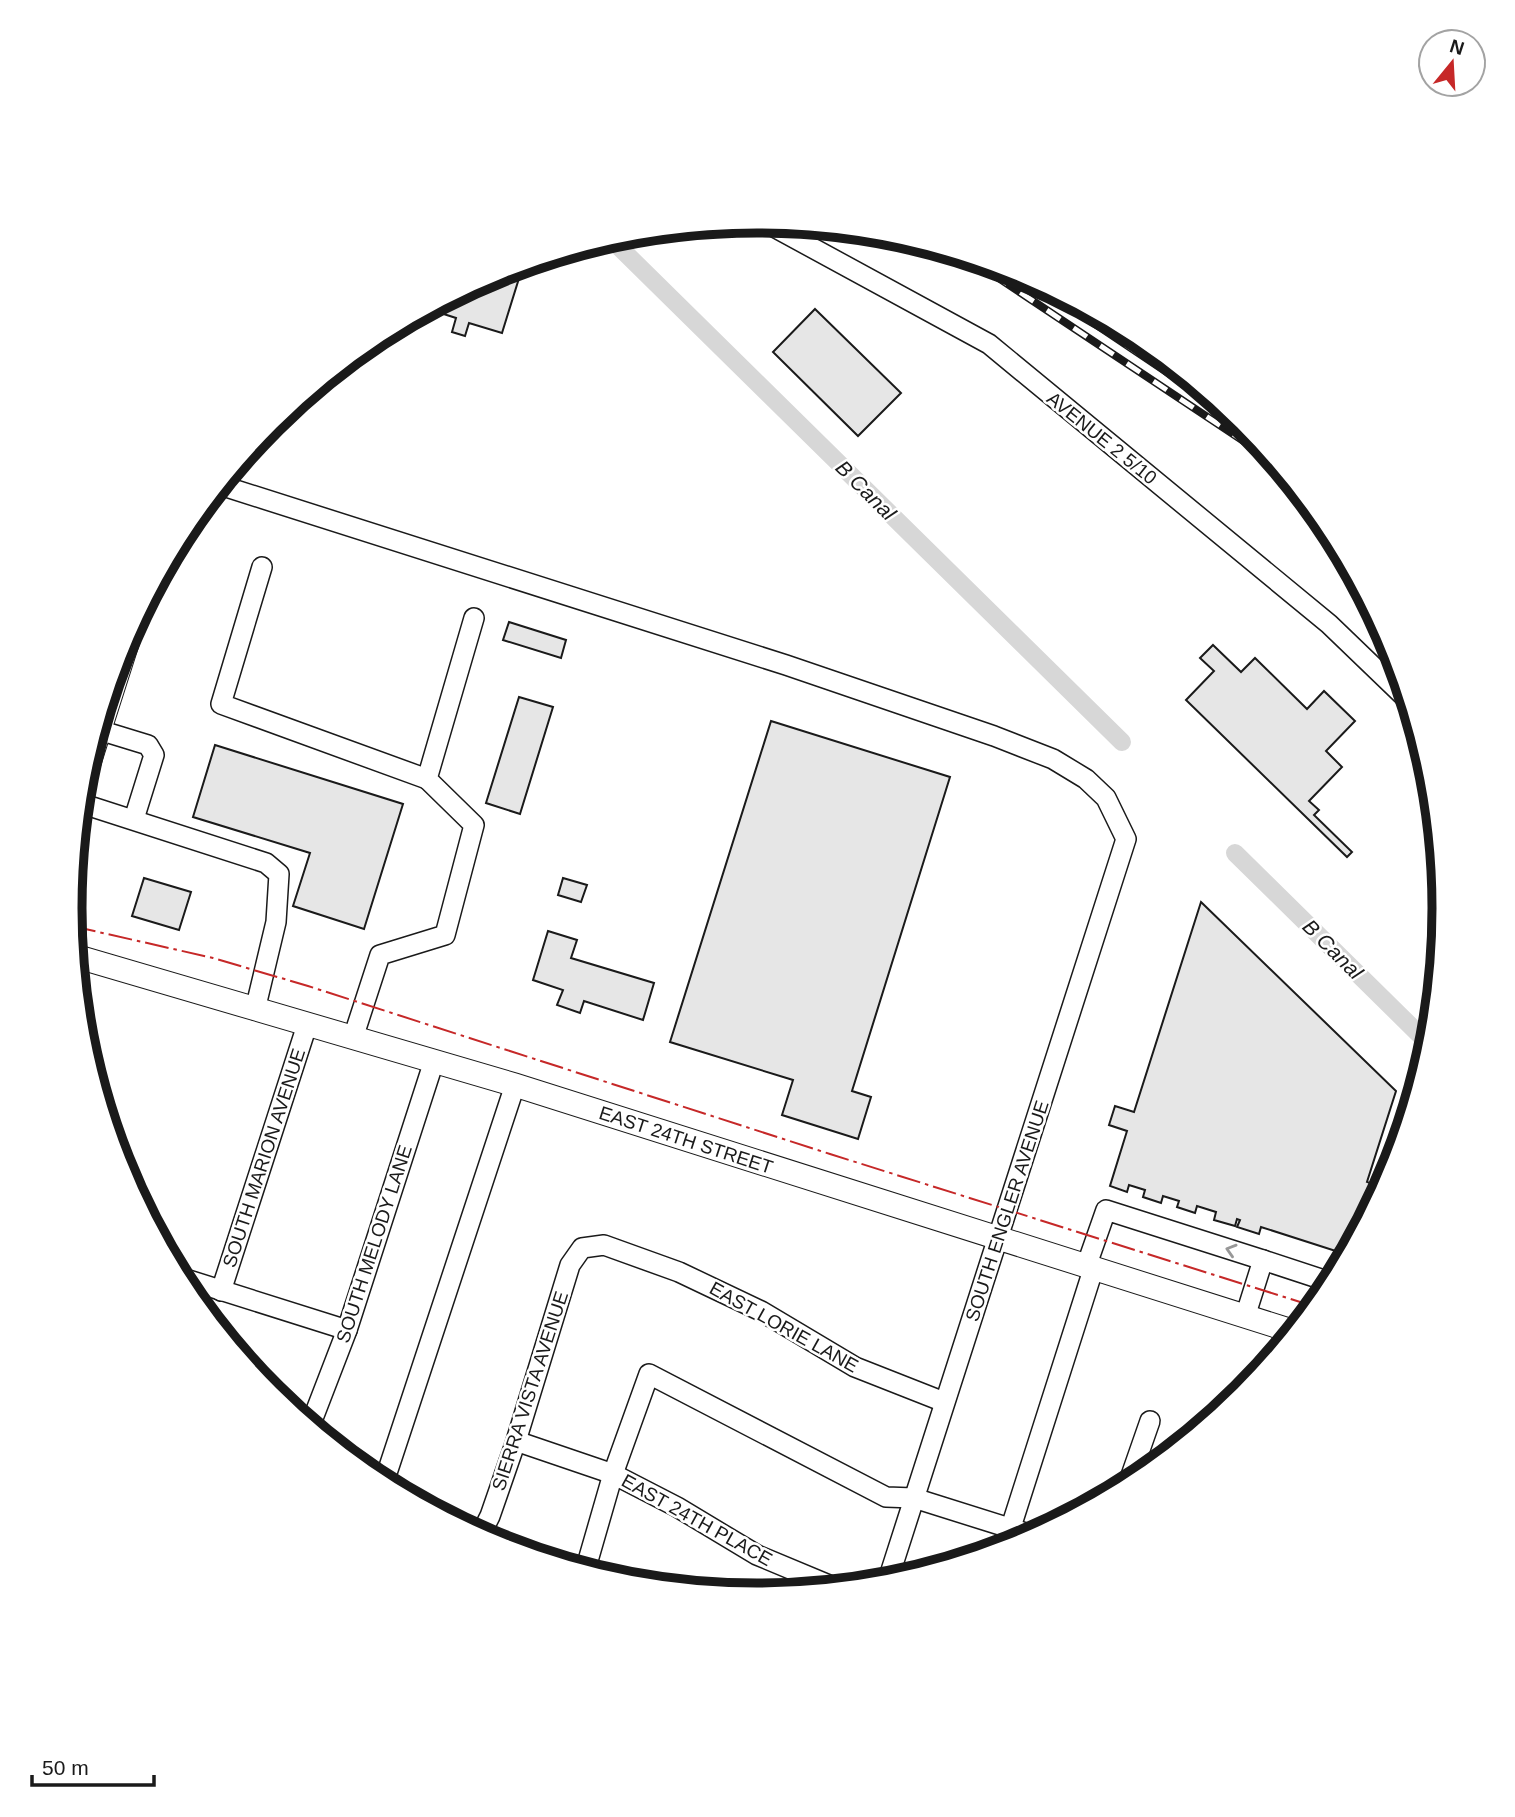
<svg xmlns="http://www.w3.org/2000/svg" width="1515" height="1817" viewBox="0 0 1515 1817" font-family="Helvetica,sans-serif">
<style>
.lines{fill:none;stroke-linecap:round;stroke-linejoin:round}
.canal{stroke:#d7d7d7;stroke-width:18}
.building{fill:#e6e6e6;stroke:#1a1a1a;stroke-width:2}
.minor-casing{stroke:#1a1a1a;stroke-width:22}
.major-casing{stroke:#1a1a1a;stroke-width:25}
.minor{stroke:#fff;stroke-width:19}
.major{stroke:#fff;stroke-width:23}
.rail-casing{stroke:#1a1a1a;stroke-width:8}
.rail{stroke:#fff;stroke-width:5;stroke-dasharray:16;stroke-linecap:butt}
.power{stroke:#c62828;stroke-width:2;stroke-dasharray:24 5 3.5 5;stroke-linecap:butt}
.oneway{stroke:#989898}
.labels{text-anchor:middle;dominant-baseline:central;stroke-width:5;stroke-linejoin:round;paint-order:stroke}
.street-label{font-size:19px;fill:#1a1a1a;stroke:#fff}
.water-label{font-size:21px;font-style:italic;fill:#1a1a1a;stroke:#fff}
.rim{fill:none;stroke:#1a1a1a;stroke-width:9}
</style>
<rect width="100%" height="100%" fill="#fff"/>
<g class="lines">
<g class="canal">
<polyline points="610,238 1122,742"/>
<polyline points="1235,853 1431,1046"/>
</g>
</g>
<g class="building">
<polygon points="506,270 520,275 502,333 469,323 465,336 452,332 456,318 428,309 495,273"/>
<polygon points="815,309 901,393 858,436 773,352"/>
<polygon points="509,622 566,640 561,658 503,640"/>
<polygon points="1213,645 1241,672 1255,658 1307,709 1324,691 1355,721 1326,751 1342,767 1309,801 1319,810 1314,815 1352,852 1347,857 1186,700 1214,671 1200,658"/>
<polygon points="519,697 553,707 520,814 486,803"/>
<polygon points="771,721 950,777 852,1091 871,1097 858,1139 782,1115 793,1080 670,1042"/>
<polygon points="215,745 403,804 364,929 293,906 310,853 193,817"/>
<polygon points="144,878 191,892 179,930 132,916"/>
<polygon points="563,878 587,885 581,902 558,895"/>
<polygon points="1201,902 1396,1091 1367,1182 1384,1188 1365,1224 1356,1221 1345,1254 1261,1227 1259,1234 1237,1227 1240,1220 1237,1219 1235,1226 1214,1220 1216,1212 1197,1206 1195,1213 1177,1207 1179,1201 1163,1196 1161,1203 1143,1197 1145,1190 1129,1185 1127,1192 1110,1186 1127,1131 1109,1125 1115,1106 1134,1112"/>
<polygon points="548,931 577,940 571,958 654,983 643,1020 584,1001 580,1013 557,1005 563,990 533,980"/>
</g>
<g class="lines">
<defs>
<g id="minor">
<polyline points="763,221 989,344 1329,624 1409,701"/>
<polyline points="220,485 786,665 994,736 1053,759 1086,779 1106,798 1126,839 887,1583"/>
<polyline points="262,567 221,704 427,779"/>
<polyline points="99,730 148,745 154,755 134,819"/>
<polyline points="80,803 266,863 279,874 276,922 255,1010"/>
<polyline points="353,1038 380,955 445,935 474,825 427,779 474,618"/>
<polyline points="1263,1260 1333,1283"/>
<polyline points="1086,1267 1106,1210 1263,1260 1245,1317"/>
<polyline points="179,1277 347,1330"/>
<polyline points="221,1291 307,1025"/>
<polyline points="310,1426 347,1330 434,1061"/>
<polyline points="516,1441 613,1474 677,1507 757,1555 836,1588"/>
<polyline points="380,1482 385,1479 515,1085"/>
<polyline points="1127,1487 1150,1421"/>
<polyline points="480,1536 490,1516 516,1441 570,1265 582,1248 604,1245 679,1272 761,1311 855,1367 944,1402"/>
<polyline points="1004,1549 1093,1270"/>
<polyline points="585,1571 613,1474 649,1374 886,1497 914,1498 1035,1536"/>
</g>
<g id="major">
<polyline points="82,785 132,628"/>
<polyline points="75,956 515,1085 1295,1332"/>
</g>
</defs>
<use href="#minor" class="minor-casing"/>
<use href="#major" class="major-casing"/>
<use href="#minor" class="minor"/>
<use href="#major" class="major"/>
<defs>
<g id="rail">
<polyline points="967,257 1278,464"/>
<polyline points="1019,273 1247,426"/>
</g>
</defs>
<use href="#rail" class="rail-casing"/>
<use href="#rail" class="rail"/>
<polyline class="power" points="72,926 213,958 308,986 830,1154 1316,1307"/>
</g>
<defs><path id="oneway-chevron" d="M-2-3.5L2.5 0L-2 3.5" fill="none" stroke-width="1.6" stroke-linecap="round" stroke-linejoin="round" transform="scale(1.75)"/></defs>
<use class="oneway" href="#oneway-chevron" transform="translate(1231 1250) rotate(-163)"/>
<g class="labels">
<g class="street-label">
<text transform="translate(1102 438) rotate(39)">AVENUE 2 5/10</text>
<text transform="translate(686 1140) rotate(18)">EAST 24TH STREET</text>
<text transform="translate(264 1158) rotate(-72)">SOUTH MARION AVENUE</text>
<text transform="translate(1007 1211) rotate(-72)">SOUTH ENGLER AVENUE</text>
<text transform="translate(374 1244) rotate(-72)">SOUTH MELODY LANE</text>
<text transform="translate(784 1327) rotate(29)">EAST LORIE LANE</text>
<text transform="translate(530 1391) rotate(-72)">SIERRA VISTA AVENUE</text>
<text transform="translate(697 1520) rotate(29)">EAST 24TH PLACE</text>
</g>
<g class="water-label">
<text transform="translate(866 490) rotate(45)">B Canal</text>
<text transform="translate(1333 949) rotate(45)">B Canal</text>
</g>
</g>
<path d="M0 0H1515V1817H0ZM82 908a675 675 0 1 1 1350 0a675 675 0 1 1-1350 0Z" fill="#fff" fill-rule="evenodd"/>
<path class="rim" d="M82 908a675 675 0 1 1 1350 0a675 675 0 1 1-1350 0Z"/>
<g transform="translate(1452 63) rotate(18)"><circle r="33" fill="#ffffff" stroke="#a3a3a3" stroke-width="2"/>
<path d="M0-5L12 26L0 18L-12 26Z" fill="#c62828"/>
<text y="-10" font-size="19" font-weight="bold" text-anchor="middle" fill="#1a1a1a">N</text>
</g>
<path d="M32 1775v10h122v-10" fill="none" stroke="#1a1a1a" stroke-width="3.5"/>
<text x="42" y="1775" font-size="21" fill="#1a1a1a" stroke="#ffffff" stroke-width="5" paint-order="stroke">50 m</text>
</svg>
